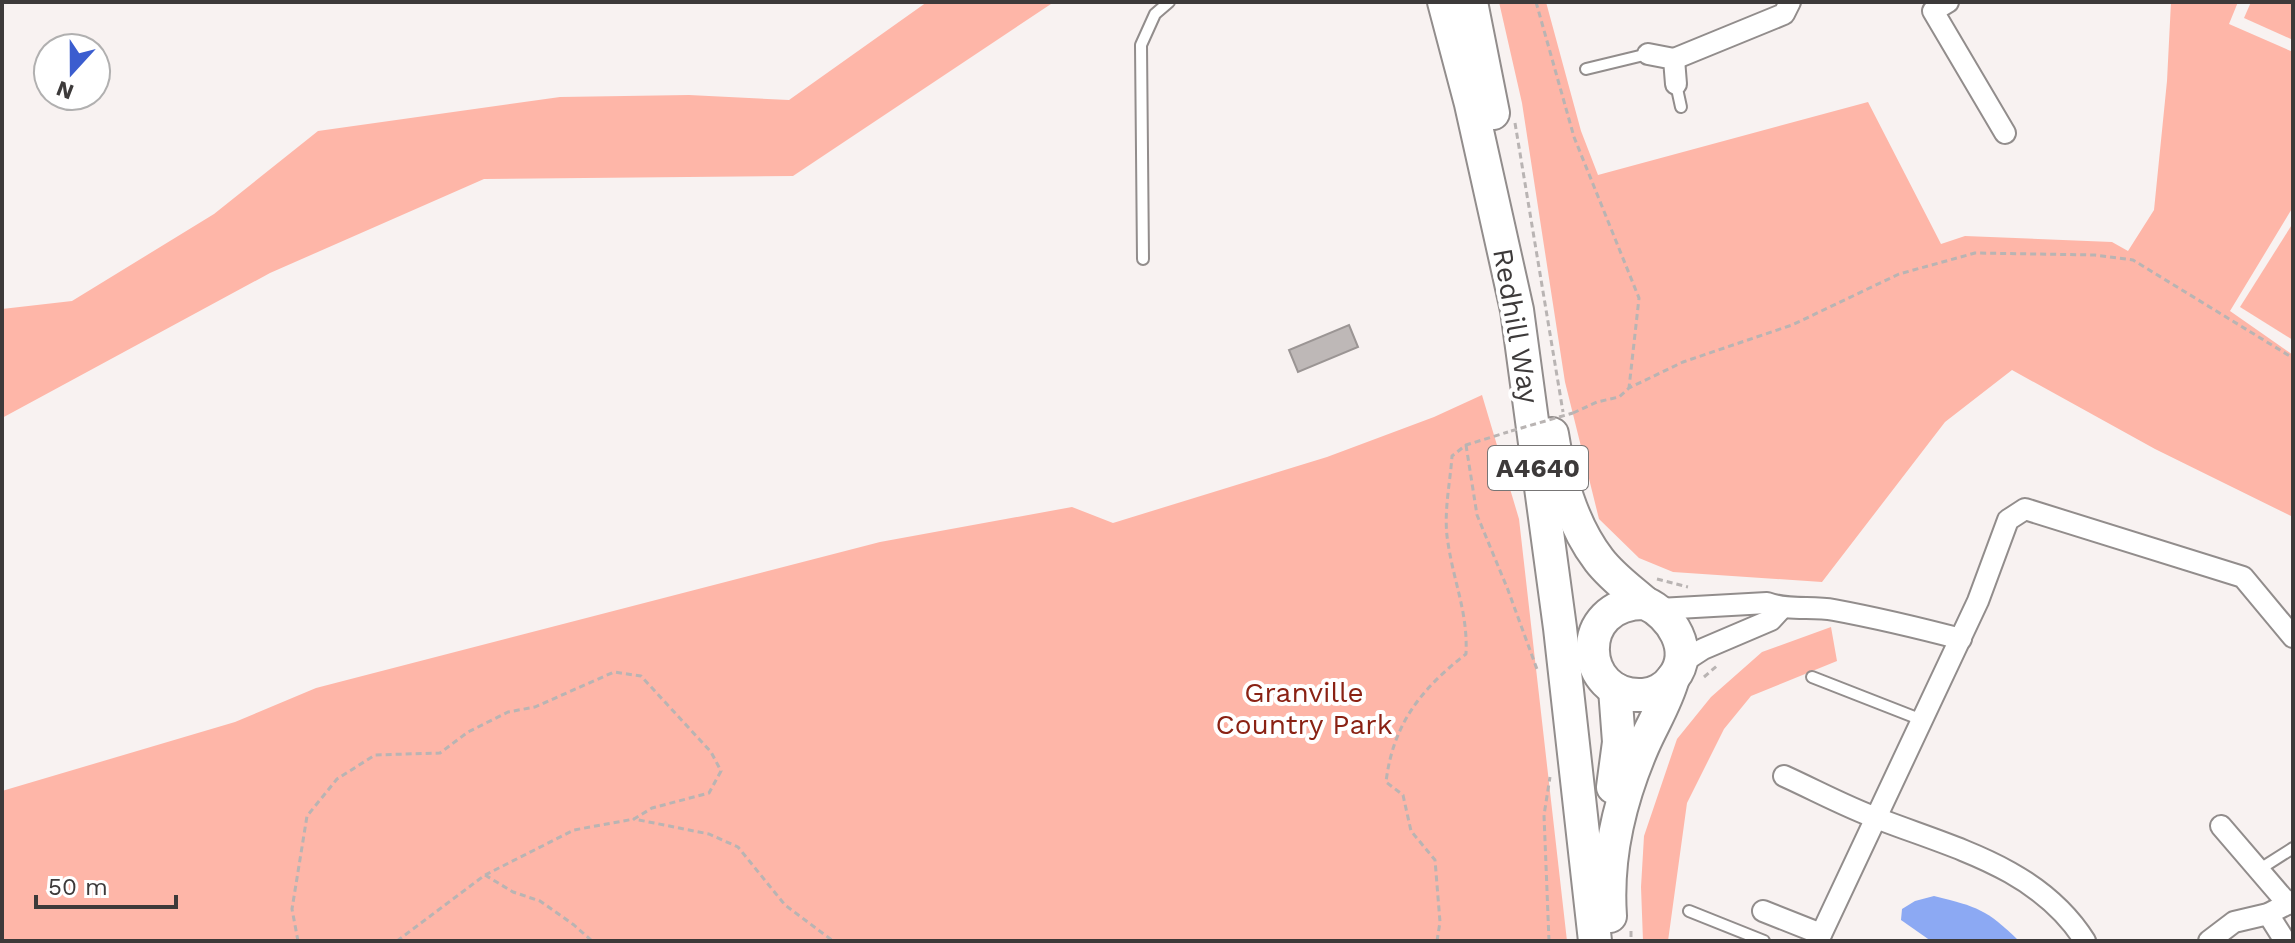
<svg xmlns="http://www.w3.org/2000/svg" width="2295" height="943" viewBox="0 0 2295 943" font-family="'Work Sans',sans-serif">
	<style>
		.green { fill: #feb6a8 }
		.water { fill: #8ca9f3 }
		.building { fill: #beb8b7; stroke: #9b9594; stroke-width: 2 }
		.lines { fill: none; stroke-linecap: round; stroke-linejoin: round }
		.lane-casing { stroke: #928d8c; stroke-width: 14 }
		.street-casing { stroke: #928d8c; stroke-width: 24 }
		.primary-casing { stroke: #928d8c; stroke-width: 36 }
		.path { stroke: #b9b4b3; stroke-width: 3; stroke-dasharray: 6 4; stroke-linecap: butt }
		.lane { stroke: #fff; stroke-width: 10 }
		.street { stroke: #fff; stroke-width: 20 }
		.primary { stroke: #fff; stroke-width: 32 }
		.path-bridge { stroke: #b9b4b3; stroke-width: 3; stroke-dasharray: 6 4; stroke-linecap: butt }
		.labels { text-anchor: middle; dominant-baseline: central; stroke-width: 8; stroke-linejoin: round; paint-order: stroke }
		.shield { fill: #fff; stroke: #777575; stroke-width: 2 }
		.shield-label { font-size: 26px; font-weight: bold; fill: #3d3a3a }
		.street-label { font-size: 28px; fill: #3d3a3a; stroke: #fff }
		.park-label { font-size: 28px; fill: #8a2214; stroke: #fff }
	</style>
	<rect width="100%" height="100%" fill="#f8f2f1"/>
	<!-- green -->
	<g class="green">
		<polygon points="927,2 1054,2 793,176 484,179 270,273 2,418 2,309 72,301 214,214 318,131 560,97 689,95 789,100"/>
		<polygon points="1499,2 1546,2 1581,131 1598,175 1868,102 1941,244 1965,236 2112,242 2128,251 2154,210 2167,81 2171,2 2238,2 2229,24 2293,52 2293,207 2230,311 2293,355 2293,517 2155,449 2012,370 1945,422 1822,582 1673,572 1639,558 1599,519 1565,382 1522,103"/>
		<polygon points="2251,2 2293,2 2293,40 2244,18"/>
		<polygon points="2293,223 2293,340 2240,307"/>
		<polygon points="1482,395 1519,519 1567,941 2,941 2,791 235,722 316,688 880,542 1072,507 1113,523 1327,457 1434,417"/>
		<polygon points="1831,627 1837,661 1751,696 1724,729 1687,803 1668,941 1643,941 1641,887 1644,836 1677,739 1711,697 1762,652"/>
	</g>
	<!-- water -->
	<path class="water" d="M1934,896C1978,907 1986,909 2019,941H1931L1901,920L1902,909L1915,901Z"/>
	<!-- building -->
	<polygon class="building" points="1349,325 1358,347 1298,372 1289,350"/>
	<g class="lines">
		<!-- lane casing -->
		<g class="lane-casing">
			<g id="lane">
				<polyline points="1586,69 1648,54"/>
				<polyline points="1676,84 1681,107"/>
				<polyline points="1143,259 1141,45 1155,14 1169,2"/>
				<polyline points="1812,677 1922,720"/>
				<polyline points="2260,869 2293,848"/>
				<polyline points="1689,911 1764,941"/>
			</g>
		</g>
		<!-- street casing -->
		<g class="street-casing">
			<g id="street">
				<polyline points="1948,2 1933,11 2005,133"/>
				<polyline points="1648,54 1674,59 1676,84"/>
				<polyline points="1674,59 1784,14 1790,2"/>
				<path d="M1659,609L1767,603C1789,611 1811,606 1834,610C1877,618 1919,628 1961,639"/>
				<polyline points="1680,664 1703,649 1771,620 1782,608"/>
				<path d="M1784,776C1815,790 1846,807 1879,819C1954,848 2039,868 2085,941"/>
				<polyline points="2221,826 2288,904"/>
				<polyline points="1763,911 1821,934"/>
				<polyline points="2268,914 2285,941"/>
				<polyline points="1818,941 1978,601 2008,520 2025,509 2243,577 2293,637"/>
				<polyline points="2209,941 2234,922 2268,914 2293,901"/>
			</g>
		</g>
		<!-- primary casing -->
		<g class="primary-casing">
			<g id="primary">
				<polyline points="1444,2 1471,104 1517,310 1560,628 1595,941"/>
				<polyline points="1471,2 1493,113"/>
				<path d="M1552,434C1559,478 1572,525 1599,560C1612,577 1629,589 1645,603"/>
				<path d="M1645,603C1671,614 1695,651 1673,678C1666,688 1654,695 1642,695C1579,698 1573,602 1645,603Z"/>
				<polyline points="1613,787 1619,742 1615,689"/>
				<path d="M1610,916C1606,858 1620,799 1643,746C1653,723 1666,703 1673,678"/>
			</g>
		</g>
		<!-- path -->
		<g class="path">
			<polyline points="1536,2 1574,137 1639,298 1629,388"/>
			<polyline points="1515,123 1563,412"/>
			<polyline points="1573,413 1597,402 1619,397 1629,388 1683,362 1792,325 1899,274 1975,253 2095,255 2133,260 2293,358"/>
			<polyline points="1466,445 1477,515 1508,590 1538,672"/>
			<polyline points="1657,579 1688,587"/>
			<polyline points="1704,677 1719,664"/>
			<polyline points="485,875 513,892 540,901 574,925 592,941"/>
			<polyline points="1631,931 1631,941"/>
			<polyline points="298,941 292,909 307,816 337,779 375,755 440,753 468,732 508,712 535,707 614,672 641,676 711,752 721,771 709,793 652,808 634,819 709,834 738,847 785,905 833,941"/>
			<polyline points="397,941 485,875 574,830 634,819"/>
			<path d="M1437,941L1440,922L1435,860L1411,831L1403,795L1386,782C1393,724 1421,689 1466,654C1468,613 1454,583 1448,543C1443,514 1450,485 1452,456L1466,445L1508,432"/>
			<polyline points="1549,941 1544,815 1550,777"/>
		</g>
		<!-- lane -->
		<use href="#lane" class="lane"/>
		<!-- street -->
		<use href="#street" class="street"/>
		<!-- primary -->
		<use href="#primary" class="primary"/>
		<!-- path-bridge -->
		<polyline class="path-bridge" points="1511,431 1573,413"/>
	</g>
	<g class="labels">
		<!-- shield labels -->
		<rect class="shield" x="1488" y="446" width="100" height="44" rx="6"/>
		<g class="shield-label">
			<text x="1538" y="468">A4640</text>
		</g>
		<!-- street labels -->
		<g class="street-label">
			<text transform="translate(1516 326) rotate(80)">Redhill Way</text>
		</g>
		<!-- park labels -->
		<g class="park-label">
			<text x="1304" y="692">Granville<tspan x="1304" dy="32">Country Park</tspan></text>
		</g>
	</g>
	<!-- border -->
	<rect width="2295" height="943" fill="none" stroke="#3d3a3a" stroke-width="8"/>
	<!-- north arrow -->
	<g transform="translate(72 72) rotate(201)"><circle r="38" fill="#ffffff" stroke="#b1b0b0" stroke-width="2"/>
	<path d="M0-6L14 30L0 20L-14 30Z" fill="#3b5dcf"/>
	<text y="-12" font-size="22" font-weight="bold" text-anchor="middle" fill="#3d3a3a">N</text>
	</g>
	<!-- scale -->
	<path d="M36 895v12h140v-12" fill="none" stroke="#3d3a3a" stroke-width="4"/>
	<text x="48" y="895" font-size="24" fill="#3d3a3a" stroke="#ffffff" stroke-width="6" paint-order="stroke">50 m</text>
</svg>
